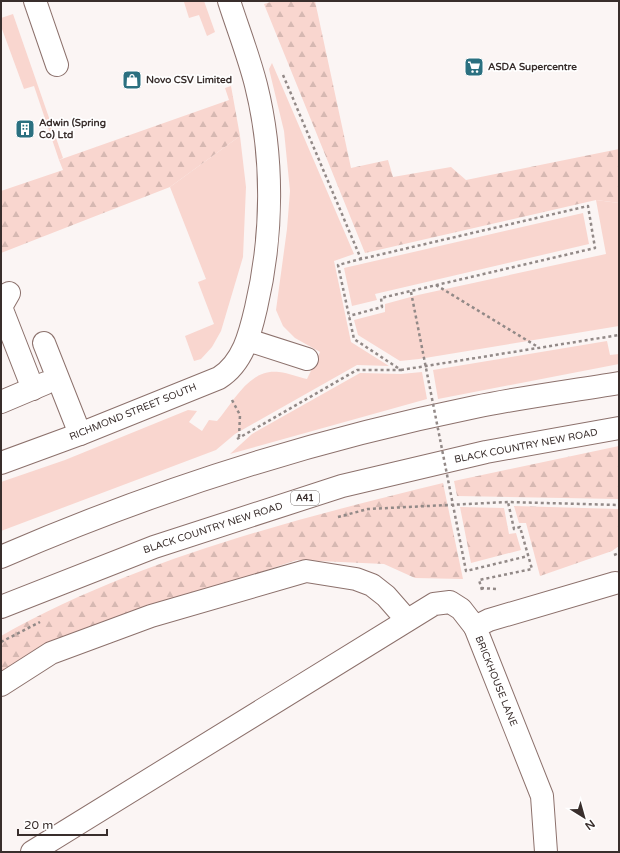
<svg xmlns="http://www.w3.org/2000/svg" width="620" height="853" viewBox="0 0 620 853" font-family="'Varela Round',sans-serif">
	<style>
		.grass { fill: #f9d6cf }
		.forest { fill: url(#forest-firs) }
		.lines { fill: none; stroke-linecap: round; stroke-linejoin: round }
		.minor-casing { stroke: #8c716c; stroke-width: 24 }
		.highway-casing { stroke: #8c716c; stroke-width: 24 }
		.path { stroke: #928987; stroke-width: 2.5; stroke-dasharray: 3 3; stroke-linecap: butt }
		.minor { stroke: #fff; stroke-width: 22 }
		.highway { stroke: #fff; stroke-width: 22 }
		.path-bridge { stroke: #928987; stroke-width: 2.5; stroke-dasharray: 3 3; stroke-linecap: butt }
		.labels { text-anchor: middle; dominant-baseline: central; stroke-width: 3.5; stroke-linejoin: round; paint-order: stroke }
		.shield { fill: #fff; stroke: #746d6b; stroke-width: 1 }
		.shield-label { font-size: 9px; font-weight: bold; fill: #392e2c }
		.poi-label { font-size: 10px; font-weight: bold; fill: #392e2c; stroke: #fff; text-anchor: start }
		.street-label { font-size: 10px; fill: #392e2c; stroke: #fff }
	</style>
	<defs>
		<pattern id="forest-firs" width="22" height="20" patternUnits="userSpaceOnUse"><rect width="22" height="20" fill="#f9d6cf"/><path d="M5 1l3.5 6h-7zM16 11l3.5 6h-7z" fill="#d6b8b2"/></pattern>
	</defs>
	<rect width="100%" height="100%" fill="#fbf5f4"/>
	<!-- grass -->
	<g class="grass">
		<polygon points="187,1 204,1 215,32 207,36 199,15 189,18 184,2"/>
		<polygon points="13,14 63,158 59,160 34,86 24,89 2,29 1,29 1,18"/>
		<path d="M272,63L354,254L334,261L351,342L389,366L357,365L235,434L216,450L1,531V482L65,460L188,410L197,411L189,422L202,431L209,420L217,421C234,402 249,368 279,372C289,373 298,377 307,379L320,352L295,338L283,326L276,310L287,229L290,191L284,131L269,69Z"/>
		<polygon points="240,136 246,187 243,257 221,331 212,347 201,359 194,361 185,336 214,324 198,282 206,279 170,187"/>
		<polygon points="596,200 619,203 619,326 419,359 400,361 358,335 354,320 385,312 385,304 418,295 606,254"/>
		<polygon points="583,213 589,244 375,294 377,300 352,306 344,268"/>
		<polygon points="607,341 610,355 619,354 619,364 438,399 433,370"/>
		<polygon points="422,372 427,399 230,454 252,434 360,373 401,374"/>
	</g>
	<!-- forest -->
	<g class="forest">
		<polygon points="274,1 315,1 351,168 388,160 393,177 451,167 466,180 619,149 619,203 596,200 365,253 264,4"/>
		<polygon points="231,86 240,136 170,187 1,253 1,191 63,170 59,160 229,100 225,88"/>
		<polygon points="619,446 619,499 457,496 454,481"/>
		<path d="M443,483L463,579L415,578L384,564L297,560L63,637L1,672V636C138,559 292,520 443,483Z"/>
		<polygon points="514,506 619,509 619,546 612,551 540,576 526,523 519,523"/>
		<polygon points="460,507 504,508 509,534 516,533 521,550 471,563"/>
	</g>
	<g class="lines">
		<!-- minor casing -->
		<g class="minor-casing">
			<g id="minor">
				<polyline points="35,1 57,65"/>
				<polyline points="9,293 1,307 33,389"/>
				<polyline points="248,340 307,359"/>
				<polyline points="44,343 80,434"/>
				<polyline points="1,402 46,383"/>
				<path d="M1,463L80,434L219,378C243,363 250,334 256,308C273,236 274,157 256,85C249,57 238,29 229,1"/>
				<polyline points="1,685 51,653 151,616 306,571 356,579 372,585 386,596 407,620"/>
				<polyline points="32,852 434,604 450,602 461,609 475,627"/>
				<polyline points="546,852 542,796 475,627 489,620 615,583"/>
			</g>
		</g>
		<!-- highway casing -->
		<g class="highway-casing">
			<g id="highway">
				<path d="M1,557C153,491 313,440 475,407C523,397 571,391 619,383"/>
				<polyline points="1,607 154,547 342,486 486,452 619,428"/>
			</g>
		</g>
		<!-- path -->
		<g class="path">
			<polyline points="283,75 361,259 588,206 595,248 381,298 382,307 349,316"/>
			<polyline points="436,285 538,347"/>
			<polyline points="401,370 619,335"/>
			<polyline points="232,400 240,415 239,437"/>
			<polyline points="237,439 357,370 401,370 354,339 338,265 361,259"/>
			<polyline points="338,517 368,509 508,502 619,505"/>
			<polyline points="614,555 619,553"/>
			<polyline points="481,588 496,589"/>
			<polyline points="482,590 479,580 532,569 520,527 514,529 508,502"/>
			<polyline points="1,642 40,622"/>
		</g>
		<!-- minor -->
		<use href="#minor" class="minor"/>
		<!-- highway -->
		<use href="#highway" class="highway"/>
		<!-- path-bridge -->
		<polyline class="path-bridge" points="411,292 466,571 528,556"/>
	</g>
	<!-- icons -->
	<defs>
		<g id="supermarket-square" transform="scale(1)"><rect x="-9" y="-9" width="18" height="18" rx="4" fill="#2b7080" stroke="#fff"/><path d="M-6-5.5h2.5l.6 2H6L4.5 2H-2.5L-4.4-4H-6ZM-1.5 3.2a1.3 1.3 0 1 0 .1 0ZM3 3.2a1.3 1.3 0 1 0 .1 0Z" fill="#fff"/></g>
		<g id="shop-square" transform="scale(1)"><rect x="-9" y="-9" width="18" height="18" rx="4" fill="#2b7080" stroke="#fff"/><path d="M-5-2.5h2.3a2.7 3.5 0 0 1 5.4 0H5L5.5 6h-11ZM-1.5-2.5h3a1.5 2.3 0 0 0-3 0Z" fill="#fff"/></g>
		<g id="building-square" transform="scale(1)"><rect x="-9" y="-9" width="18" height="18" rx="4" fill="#2b7080" stroke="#fff"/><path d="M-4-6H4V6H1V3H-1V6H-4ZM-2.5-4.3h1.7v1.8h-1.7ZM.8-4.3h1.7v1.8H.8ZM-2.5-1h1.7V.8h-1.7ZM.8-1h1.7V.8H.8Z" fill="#fff"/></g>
	</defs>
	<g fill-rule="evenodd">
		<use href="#supermarket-square" x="474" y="67"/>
		<use href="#shop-square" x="132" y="80"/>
		<use href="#building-square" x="25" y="129"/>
	</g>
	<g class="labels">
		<!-- shield labels -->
		<rect class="shield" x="291" y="491" width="28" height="14" rx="3"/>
		<g class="shield-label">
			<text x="305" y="498">A41</text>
		</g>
		<!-- poi labels -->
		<g class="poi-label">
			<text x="488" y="67">ASDA Supercentre</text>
			<text x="146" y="80">Novo CSV Limited</text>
			<text x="39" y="123">Adwin (Spring<tspan x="39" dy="12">Co) Ltd</tspan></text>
		</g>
		<!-- street labels -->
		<g class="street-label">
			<text transform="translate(133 412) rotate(-22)">RICHMOND STREET SOUTH</text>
			<text transform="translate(526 446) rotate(-11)">BLACK COUNTRY NEW ROAD</text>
			<text transform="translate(213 528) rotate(-18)">BLACK COUNTRY NEW ROAD</text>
			<text transform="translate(496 681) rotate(68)">BRICKHOUSE LANE</text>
		</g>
	</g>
	<!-- border -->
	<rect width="620" height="853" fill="none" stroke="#392e2c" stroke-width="4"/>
	<!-- north arrow -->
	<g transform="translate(584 817) rotate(143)" stroke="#ffffff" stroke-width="3" paint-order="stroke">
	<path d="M0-3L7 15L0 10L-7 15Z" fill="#392e2c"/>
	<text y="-6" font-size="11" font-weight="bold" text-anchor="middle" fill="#392e2c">N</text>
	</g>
	<!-- scale -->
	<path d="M18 829v6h89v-6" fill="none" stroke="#392e2c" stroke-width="2"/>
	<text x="24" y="829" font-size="12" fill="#392e2c" stroke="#ffffff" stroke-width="3" paint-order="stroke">20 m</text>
</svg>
